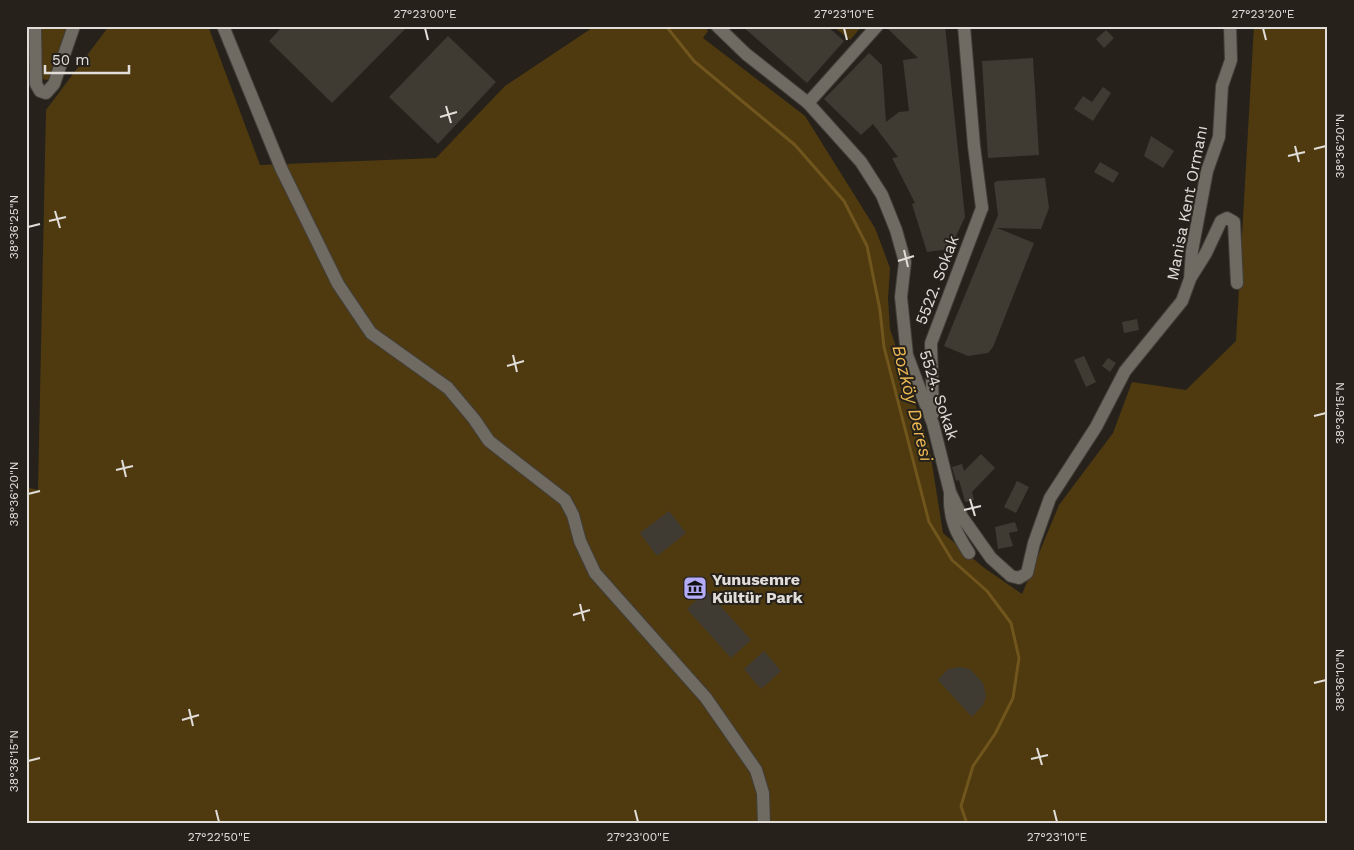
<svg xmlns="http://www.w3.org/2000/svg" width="1354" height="850" viewBox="0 0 1354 850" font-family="'Work Sans',sans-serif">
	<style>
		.green { fill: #4f3a10 }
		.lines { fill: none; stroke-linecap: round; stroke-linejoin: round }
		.stream { stroke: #70551c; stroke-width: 3 }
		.building { fill: #3f3b33 }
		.minor-casing { stroke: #413e39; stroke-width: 14 }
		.tertiary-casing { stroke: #413e39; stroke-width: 14 }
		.minor { stroke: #6f6b62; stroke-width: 12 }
		.tertiary { stroke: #6f6b62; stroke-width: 12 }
		.ticks { fill: none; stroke: #e1ded9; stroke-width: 2 }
		.labels { text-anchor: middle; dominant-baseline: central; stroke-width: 4; stroke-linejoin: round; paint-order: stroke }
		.street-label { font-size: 16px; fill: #e1ded9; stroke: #26221b }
		.poi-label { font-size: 16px; font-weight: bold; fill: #e1ded9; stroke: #26221b; text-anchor: start }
		.water-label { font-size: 18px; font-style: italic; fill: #eab752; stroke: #26221b }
		.neatline { fill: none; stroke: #e1ded9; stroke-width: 2 }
		.ticks-label { font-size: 12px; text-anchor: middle; fill: #e1ded9 }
	</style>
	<rect width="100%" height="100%" fill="#26221b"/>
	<!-- green -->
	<g class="green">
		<polygon points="42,26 68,26 48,80 42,79"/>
		<polygon points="109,26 208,26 260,165 436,158 505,86 595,26 704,26 708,31 703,38 805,116 875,228 890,268 888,299 890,329 929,445 943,533 983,567 1022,594 1059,505 1113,433 1132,382 1186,390 1236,341 1254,26 1328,26 1328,824 26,824 26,487 38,490 46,110"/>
		<polygon points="833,26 862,26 850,40"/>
	</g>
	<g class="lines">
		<!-- stream -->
		<polyline class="stream" points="666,26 694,61 795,145 844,201 867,246 880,310 884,347 929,522 952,560 987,591 1011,623 1019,658 1013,698 995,734 973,766 961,806 967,824"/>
	</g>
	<!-- building -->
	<g class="building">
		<polygon points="283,26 408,26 332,103 269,41"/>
		<polygon points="742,26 827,26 844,41 807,83"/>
		<polygon points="885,26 945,26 965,217 950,249 927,252 912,204 915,203 892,158 898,157 873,124 861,135 824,99 869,53 882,65 886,122 899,112 909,111 903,60 918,58"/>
		<polygon points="1106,30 1114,38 1104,48 1096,39"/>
		<polygon points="448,36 496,82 438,144 389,97"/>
		<polygon points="1033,58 1039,155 988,158 982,61"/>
		<polygon points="1103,87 1111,93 1093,121 1074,109 1083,96 1092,102"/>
		<polygon points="1151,136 1174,151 1163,168 1144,156"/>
		<polygon points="1100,162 1119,173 1113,183 1094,172"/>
		<polygon points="1045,178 1049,208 1041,229 997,228 1034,243 993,347 988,353 968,356 944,346 998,215 994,183 997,181"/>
		<polygon points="1137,319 1139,330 1124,333 1122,322"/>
		<polygon points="1084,356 1096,382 1086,387 1074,360"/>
		<polygon points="1108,358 1116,363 1110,372 1102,366"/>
		<polygon points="981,454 995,468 972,492 974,500 965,502 959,480 956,481 952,467 962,464 964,471"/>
		<polygon points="1017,481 1029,487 1016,513 1004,507"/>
		<polygon points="669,511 686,533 657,556 640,533"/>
		<polygon points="1015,522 1018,531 1009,533 1013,546 998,549 995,527"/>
		<polygon points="707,591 751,640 731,658 687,609"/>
		<polygon points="764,651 781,671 761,689 744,669"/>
		<polygon points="960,667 970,669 983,683 986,696 983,705 972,717 938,680 948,669"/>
	</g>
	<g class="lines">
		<!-- minor casing -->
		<g class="minor-casing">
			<g id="minor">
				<polyline points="35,26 36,84 40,91 46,93 54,84 74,26"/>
				<polyline points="223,26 281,168 338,284 371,333 448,388 474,419 489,441 565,500 573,515 580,541 595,573 706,698 756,770 763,793 764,824"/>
				<polyline points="717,26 746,54 808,103 861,162 882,195 896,230 905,262 901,297 907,355 933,424 950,492 962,517 991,558 1011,576 1019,578 1027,573 1034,543 1050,498 1096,427 1125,371 1182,301 1190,279 1192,251 1207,171 1219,137 1222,86 1231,60 1230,26"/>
				<polyline points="808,103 877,26"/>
				<polyline points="1191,277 1206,253 1221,221 1227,218 1234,222 1237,283"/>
				<polyline points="933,414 931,343 982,208"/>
				<path d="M950,495C949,519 956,533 969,553"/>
			</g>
		</g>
		<!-- tertiary casing -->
		<g class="tertiary-casing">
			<polyline id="tertiary" points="964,26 974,146 982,208"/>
		</g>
		<!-- minor -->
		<use href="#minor" class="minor"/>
		<!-- tertiary -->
		<use href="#tertiary" class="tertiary"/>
	</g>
	<!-- ticks -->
	<path class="ticks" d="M425,28L428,40M844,28L847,40M1263,28L1266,40M446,106L451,123M440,117L457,112M1295,146L1299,162M1314,149L1326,146M1288,156L1305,152M55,211L60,228M49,221L66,217M28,227L40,224M904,250L908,267M898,261L914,256M513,355L517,372M507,366L524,361M1314,416L1326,413M122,460L126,477M116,470L133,466M28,494L40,491M970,499L975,516M964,510L981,506M580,604L584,621M573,615L590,610M1314,683L1326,680M189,709L193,726M182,720L199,715M1037,748L1042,765M1031,759L1048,755M28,761L40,758M216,810L219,822M635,810L638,822M1054,810L1057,822"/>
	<!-- icons -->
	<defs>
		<g id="museum-square" transform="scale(1.25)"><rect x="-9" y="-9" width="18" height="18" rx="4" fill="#b4acf9" stroke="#26221b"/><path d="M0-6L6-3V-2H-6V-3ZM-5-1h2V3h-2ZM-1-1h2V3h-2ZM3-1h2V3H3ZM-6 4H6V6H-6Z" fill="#111"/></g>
	</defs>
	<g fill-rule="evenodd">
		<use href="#museum-square" x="695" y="588"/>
	</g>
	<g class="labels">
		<!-- street labels -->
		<g class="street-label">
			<text transform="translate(1187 203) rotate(-79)">Manisa Kent Ormanı</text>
			<text transform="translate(937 280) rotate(-69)">5522. Sokak</text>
			<text transform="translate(939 395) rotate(72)">5524. Sokak</text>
		</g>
		<!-- poi labels -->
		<g class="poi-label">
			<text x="712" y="579">Yunusemre<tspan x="712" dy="18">Kültür Park</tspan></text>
		</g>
		<!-- water labels -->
		<g class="water-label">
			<text transform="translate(913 403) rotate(76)">Bozköy Deresi</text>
		</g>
	</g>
	<!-- border -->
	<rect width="1354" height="850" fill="none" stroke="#26221b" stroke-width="55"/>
	<!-- scale -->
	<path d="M45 65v8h84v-8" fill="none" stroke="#e1ded9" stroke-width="2.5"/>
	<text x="52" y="65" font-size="15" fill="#e1ded9" stroke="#26221b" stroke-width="4" paint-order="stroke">50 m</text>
	<rect x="28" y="28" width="1298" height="794" class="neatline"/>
	<g class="ticks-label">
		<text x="425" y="18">27°23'00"E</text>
		<text x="844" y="18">27°23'10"E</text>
		<text x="1263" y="18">27°23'20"E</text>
		<text transform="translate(1340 146) rotate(-90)" y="4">38°36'20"N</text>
		<text transform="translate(14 227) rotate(-90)" y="4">38°36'25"N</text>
		<text transform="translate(1340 413) rotate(-90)" y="4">38°36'15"N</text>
		<text transform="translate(14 494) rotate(-90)" y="4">38°36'20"N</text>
		<text transform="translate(1340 680) rotate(-90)" y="4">38°36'10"N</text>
		<text transform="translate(14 761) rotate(-90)" y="4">38°36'15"N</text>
		<text x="219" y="841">27°22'50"E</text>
		<text x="638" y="841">27°23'00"E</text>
		<text x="1057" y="841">27°23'10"E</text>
	</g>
</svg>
